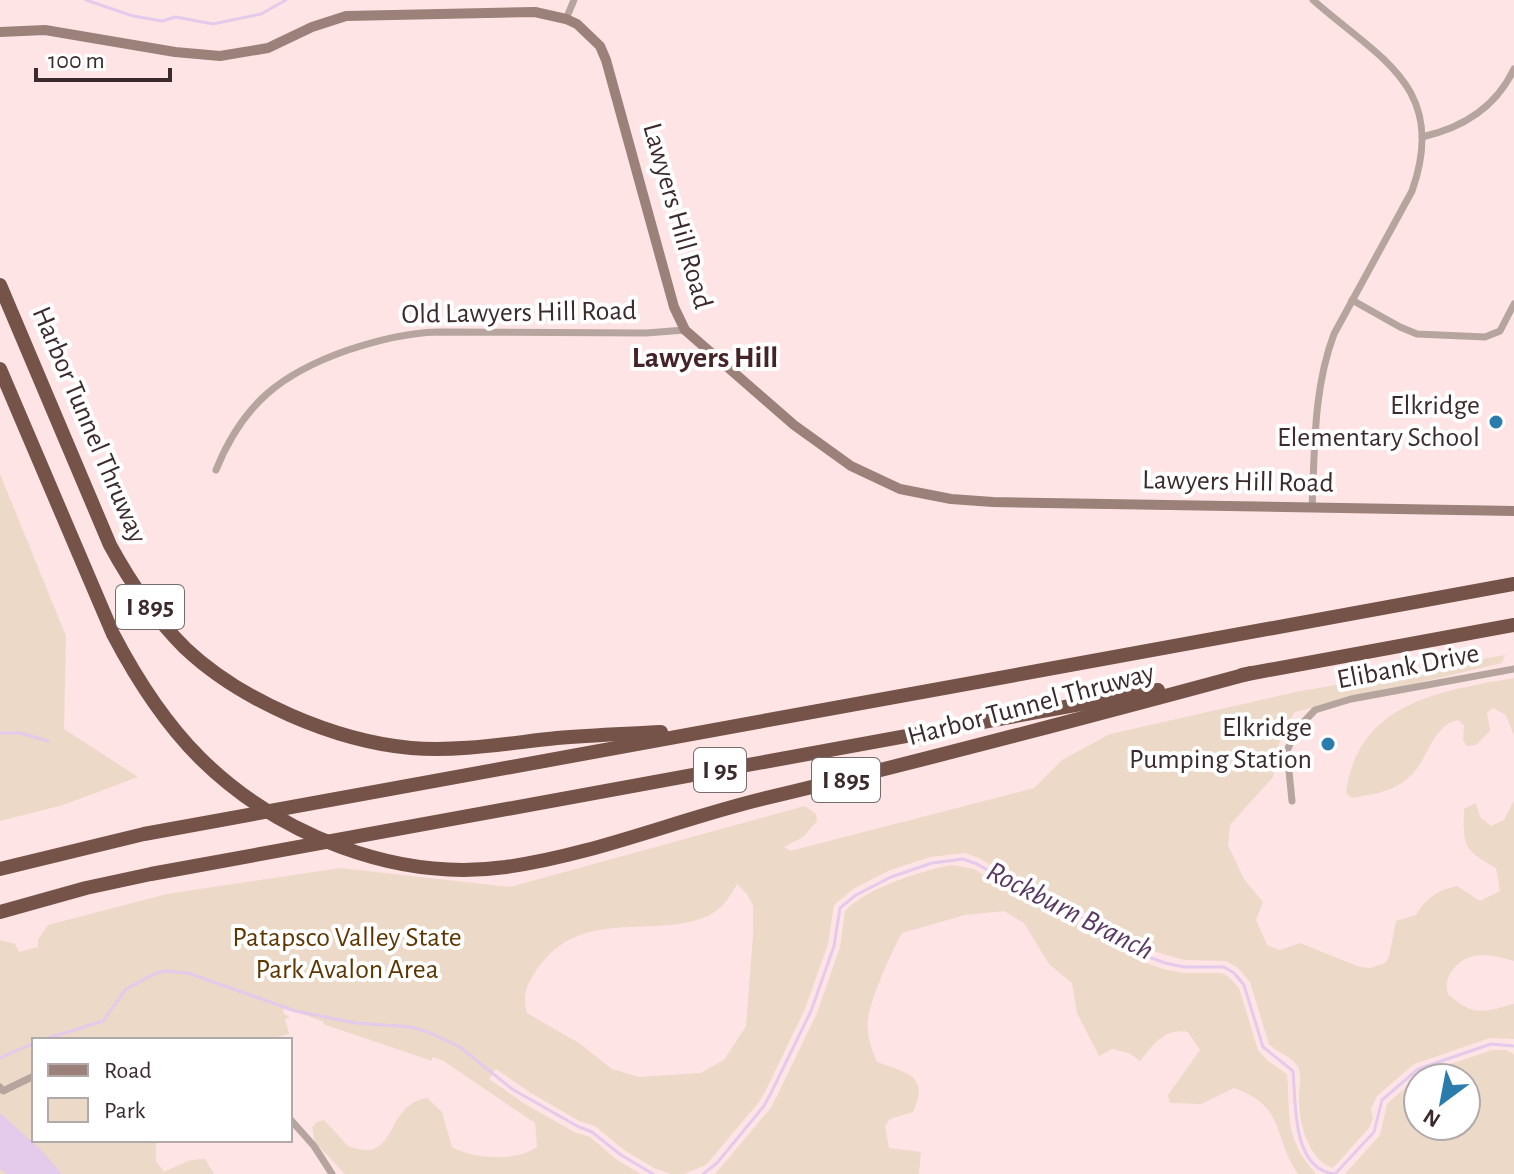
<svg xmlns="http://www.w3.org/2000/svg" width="1514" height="1174" viewBox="0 0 1514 1174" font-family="'Alegreya Sans',sans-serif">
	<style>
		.green { fill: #ecd9c7; fill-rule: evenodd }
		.water { fill: #e4caeb }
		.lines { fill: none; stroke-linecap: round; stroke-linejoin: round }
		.stream { stroke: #e4caeb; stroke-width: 3 }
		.street { stroke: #b6a49e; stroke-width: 7 }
		.secondary { stroke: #9b8179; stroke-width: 10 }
		.highway { stroke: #755348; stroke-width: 14 }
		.poi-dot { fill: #297cac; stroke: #fff; stroke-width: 3 }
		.labels { text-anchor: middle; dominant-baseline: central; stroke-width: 8; stroke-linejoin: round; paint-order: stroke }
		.shield { fill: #fff; stroke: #766b6c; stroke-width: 2 }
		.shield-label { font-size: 26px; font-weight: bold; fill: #3c2b2d }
		.street-label { font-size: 28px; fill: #3c2b2d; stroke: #fff }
		.poi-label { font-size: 28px; fill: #3c2b2d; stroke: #fff; text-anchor: end }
		.park-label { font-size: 28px; fill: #5e3602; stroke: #fff }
		.neighbourhood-label { font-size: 30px; font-weight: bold; fill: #442428; stroke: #fff }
		.water-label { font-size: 30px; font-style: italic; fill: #5a3864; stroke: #fff }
	</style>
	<rect width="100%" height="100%" fill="#ffe4e6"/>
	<!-- green -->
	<g class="green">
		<polygon points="0,474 66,636 64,729 138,777 63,805 0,821"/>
		<path d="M1505,655L1502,663L1295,712L1281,734L1273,777L1230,825L1228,845L1244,879L1263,902L1256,920L1267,945L1280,950L1300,943L1360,967L1370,968L1385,963L1389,957L1396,921L1416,915C1426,898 1438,890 1457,886L1480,901L1500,891L1496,868C1463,849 1463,846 1464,809L1476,803L1480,817L1491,826L1504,820L1514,800V961C1501,958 1488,953 1474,956C1458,959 1442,977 1448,994C1473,1017 1483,1012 1514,1004V1039L1490,1038L1414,1064L1377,1096L1371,1109L1373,1119L1369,1128L1333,1168C1308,1160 1299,1122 1299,1099C1299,1089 1302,1076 1298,1067C1292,1056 1277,1053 1269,1044L1250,982L1238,968L1226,961L1184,960L1146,949L1072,905L1035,891L979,858L964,853L930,857L888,871L853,889L834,905L828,944L805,1009L766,1090L759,1102L706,1165L684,1174H671L654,1168L624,1150L595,1126L579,1121L531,1093L496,1069L489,1079L525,1104L574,1132L590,1137L617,1160L641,1174H345L315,1142L312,1127L317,1122L324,1120L349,1147C355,1148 364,1151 370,1150C396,1145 391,1103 427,1098L442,1112L452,1147C472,1159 517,1162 537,1147L535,1123L442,1060L432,1057V1061L323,1024L324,1022L283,1007L284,1014L290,1017L285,1019L289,1034L267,1040H34V1140H156V1161L164,1172L190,1160L205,1159L214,1174H0V940L15,944L19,952L38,947V940L48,925L167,894L340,868L510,887L805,806L816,814L817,821L803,837L784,847L790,851L1034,788L1062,760L1110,734L1296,692ZM737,884L747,894L753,906V935L746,1026L724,1060L700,1073L639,1077L612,1069L579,1043L527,1013C522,993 527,984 538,968C581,908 646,938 703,918C720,912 729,899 737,884Z"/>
		<path d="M1514,678V736L1506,715L1493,708L1487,713L1490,731L1476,745L1467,746L1463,740L1464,725L1458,720C1431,725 1427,765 1406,780C1391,792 1370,795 1352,798L1346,793C1358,702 1440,691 1514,678Z"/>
		<path d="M951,865L974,869L1030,902L1067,916L1141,961L1163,969L1183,973H1222L1230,978L1239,988L1258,1050L1268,1061L1287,1074C1291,1118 1283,1136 1316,1174H1298C1272,1136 1287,1107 1234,1088L1201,1104L1170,1103L1168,1095L1200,1050L1188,1032C1165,1027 1153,1045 1140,1061L1129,1053L1112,1049L1099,1056L1077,1013L1072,983L1049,964L1024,923L1004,911L965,915L902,933C891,952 872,996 868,1018C866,1032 871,1049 877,1062C907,1073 930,1075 913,1112L890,1119L885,1126L889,1148L921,1152L919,1174H715L770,1109L777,1096L817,1013L840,947L845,911C866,888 921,871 951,865Z"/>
		<path d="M1492,1050H1506L1514,1054V1174H1345L1380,1135L1387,1104L1421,1074ZM1418,1078H1466V1126H1418Z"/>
	</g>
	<!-- water -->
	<polygon class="water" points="0,1113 41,1150 62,1174 7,1174 0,1169"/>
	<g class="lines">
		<!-- stream -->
		<g class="stream">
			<polyline points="86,0 133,16 162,21 176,17 213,24 261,14 286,0"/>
			<polyline points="0,733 20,733 48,741"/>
			<polyline points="42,1040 103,1021 126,989 154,974 164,971 188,973 295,1011 356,1023 411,1027 428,1032 460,1047 512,1089 577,1126 592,1132 621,1155 653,1174"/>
			<polyline points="0,1058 34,1043"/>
			<path d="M703,1174L717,1163L764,1106L771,1093L811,1011L834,946L840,908L856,895L891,877L932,863L963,859L977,864L1033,896L1070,911L1144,955L1165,963L1184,967H1224L1234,973L1244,985L1263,1047L1293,1071C1296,1102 1291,1169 1335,1174L1374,1132L1382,1100L1418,1069L1491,1044L1514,1046"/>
		</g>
		<!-- street -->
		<g class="street">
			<polyline points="566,19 574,0"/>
			<path d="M1422,137C1462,128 1496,107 1514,69"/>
			<polyline points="1352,300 1400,327 1417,334 1485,337 1500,331 1514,304"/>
			<path d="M216,470C243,403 282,373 348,350C379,340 406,333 438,332L646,333L685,330"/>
			<path d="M1312,507C1315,448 1313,390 1334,334L1412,191C1449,86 1378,58 1313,0"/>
			<polyline points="1292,801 1287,751 1296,730 1315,710 1351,699 1514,669"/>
			<polyline points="0,1087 3,1091 34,1076"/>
			<polyline points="290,1119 314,1146 332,1174"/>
		</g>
		<!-- secondary -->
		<polyline class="secondary" points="0,32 45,30 175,52 220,56 268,48 312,27 346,16 535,12 566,19 577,24 600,46 606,60 674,307 685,330 794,425 851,466 900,489 951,499 993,502 1514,511"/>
		<!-- highway -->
		<g class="highway">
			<path d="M0,285L110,545C130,582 155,618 185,648C241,701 335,741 411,748C460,752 509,743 557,738C592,735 626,734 661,732"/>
			<path d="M0,369L113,634C136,678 165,723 200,758C278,835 396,882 506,867C593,855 676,820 762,799C926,760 1088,717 1251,673"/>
			<polyline points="1242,675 1514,625"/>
			<polyline points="0,869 144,834 1514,584"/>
			<polyline points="0,912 86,888 151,874 1158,690"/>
		</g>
	</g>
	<!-- markers -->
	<g class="poi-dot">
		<circle cx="1496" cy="422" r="8"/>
		<circle cx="1328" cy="744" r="8"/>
	</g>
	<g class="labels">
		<!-- shield labels -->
		<g class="shield">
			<rect x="116" y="585" width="68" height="44" rx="6"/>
			<rect x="694" y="748" width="52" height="44" rx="6"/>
			<rect x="812" y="758" width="68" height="44" rx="6"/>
		</g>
		<g class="shield-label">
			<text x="150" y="607">I 895</text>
			<text x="720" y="770">I 95</text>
			<text x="846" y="780">I 895</text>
		</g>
		<!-- street labels -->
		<g class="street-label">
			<text transform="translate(677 216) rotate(74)">Lawyers Hill Road</text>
			<text transform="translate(519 313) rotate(-1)">Old Lawyers Hill Road</text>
			<text transform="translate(89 425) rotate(67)">Harbor Tunnel Thruway</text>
			<text transform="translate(1238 482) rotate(1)">Lawyers Hill Road</text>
			<text transform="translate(1408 667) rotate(-11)">Elibank Drive</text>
			<text transform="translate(1031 705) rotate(-15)">Harbor Tunnel Thruway</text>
		</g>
		<!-- poi labels -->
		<g class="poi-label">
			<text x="1480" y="406">Elkridge<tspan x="1480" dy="32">Elementary School</tspan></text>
			<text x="1312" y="728">Elkridge<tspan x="1312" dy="32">Pumping Station</tspan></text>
		</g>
		<!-- park labels -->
		<g class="park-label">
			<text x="347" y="938">Patapsco Valley State<tspan x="347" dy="32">Park Avalon Area</tspan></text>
		</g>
		<!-- neighbourhood labels -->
		<g class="neighbourhood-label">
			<text x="705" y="358">Lawyers Hill</text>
		</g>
		<!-- water labels -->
		<g class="water-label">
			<text transform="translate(1070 911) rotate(27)">Rockburn Branch</text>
		</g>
	</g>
	<!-- legend -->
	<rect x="32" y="1038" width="260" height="104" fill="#ffffff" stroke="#b1aaab" stroke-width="2"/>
	<rect x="48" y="1064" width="40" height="12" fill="#9b8179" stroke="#b1aaab" stroke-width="2"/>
	<text x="104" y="1078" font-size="24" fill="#3c2b2d">Road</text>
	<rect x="48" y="1098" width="40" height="24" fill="#ecd9c7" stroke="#b1aaab" stroke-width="2"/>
	<text x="104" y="1118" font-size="24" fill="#3c2b2d">Park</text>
	<!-- north arrow -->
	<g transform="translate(1442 1102) rotate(212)"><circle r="38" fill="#ffffff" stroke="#b1aaab" stroke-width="2"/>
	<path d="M0-6L14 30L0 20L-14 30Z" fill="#297cac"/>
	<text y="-12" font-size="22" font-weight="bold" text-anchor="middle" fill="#3c2b2d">N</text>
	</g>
	<!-- scale -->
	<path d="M36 68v12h134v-12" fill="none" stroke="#3c2b2d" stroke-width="4"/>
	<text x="48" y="68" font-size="24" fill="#3c2b2d" stroke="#ffffff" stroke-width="6" paint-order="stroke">100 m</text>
</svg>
